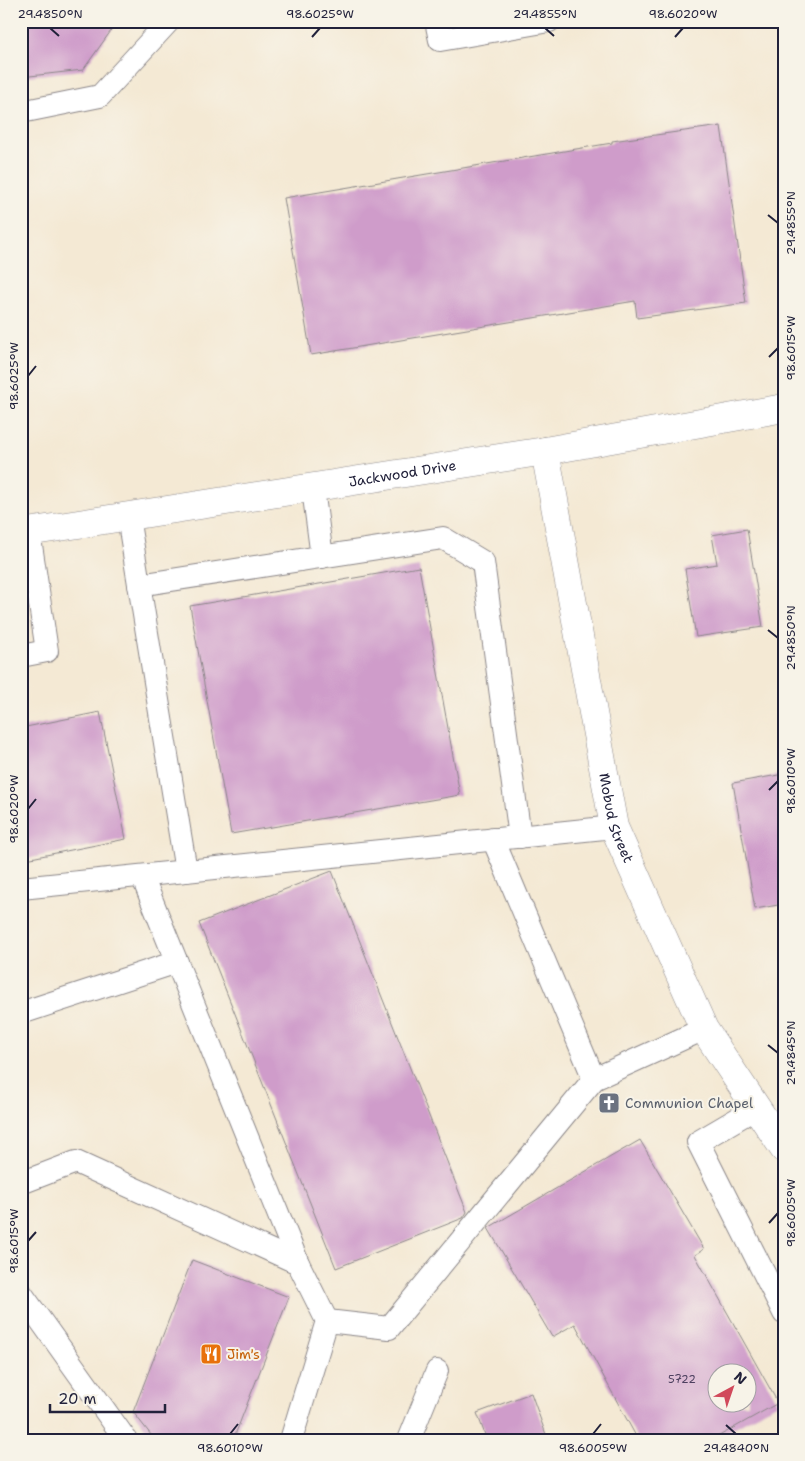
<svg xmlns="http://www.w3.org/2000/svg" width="805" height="1461" viewBox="0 0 805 1461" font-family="'Shantell Sans',sans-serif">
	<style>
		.building { fill: #cf9cca; fill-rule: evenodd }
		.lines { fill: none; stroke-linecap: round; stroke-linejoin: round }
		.service-casing { stroke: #8b8688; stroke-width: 24 }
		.minor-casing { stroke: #8b8688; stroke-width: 29 }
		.service { stroke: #fff; stroke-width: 22 }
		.minor { stroke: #fff; stroke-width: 28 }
		.ticks { fill: none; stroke: #22223b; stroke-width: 2 }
		.labels { text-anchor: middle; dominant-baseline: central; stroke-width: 4; stroke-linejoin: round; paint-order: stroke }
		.number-label { font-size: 11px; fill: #4d405f }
		.street-label { font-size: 14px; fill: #22223b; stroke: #f7f3e8 }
		.worship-label { font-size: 14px; fill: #5b616d; stroke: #f7f3e8; text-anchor: start }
		.food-label { font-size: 14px; fill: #c56008; stroke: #f7f3e8; text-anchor: start }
		.neatline { fill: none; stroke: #22223b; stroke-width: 2 }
		.ticks-label { font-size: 12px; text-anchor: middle; fill: #22223b }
	</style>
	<rect width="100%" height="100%" fill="#f7f3e8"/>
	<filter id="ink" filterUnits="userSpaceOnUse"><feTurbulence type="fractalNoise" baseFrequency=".02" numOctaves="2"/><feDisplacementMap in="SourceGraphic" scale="10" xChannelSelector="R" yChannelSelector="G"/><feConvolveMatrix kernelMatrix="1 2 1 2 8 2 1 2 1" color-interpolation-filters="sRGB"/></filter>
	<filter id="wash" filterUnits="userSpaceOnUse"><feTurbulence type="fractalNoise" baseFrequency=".0096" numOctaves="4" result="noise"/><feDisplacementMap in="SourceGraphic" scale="20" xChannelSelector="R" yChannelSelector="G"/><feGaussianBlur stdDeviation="1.12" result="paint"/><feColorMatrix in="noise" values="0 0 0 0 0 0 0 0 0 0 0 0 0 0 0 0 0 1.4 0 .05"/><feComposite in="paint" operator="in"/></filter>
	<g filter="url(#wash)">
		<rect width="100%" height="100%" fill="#f4e9d4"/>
		<g id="blocks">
			<!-- building -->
			<g class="building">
				<polygon points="21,21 118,21 83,70 21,77"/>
				<polygon points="721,126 746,303 637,318 635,301 311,355 284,198 612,143 612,141"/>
				<polygon points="747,529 763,627 696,637 685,569 717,564 712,535"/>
				<polygon points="419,567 460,795 231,834 190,606"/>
				<polygon points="100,712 126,839 21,860 21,728"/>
				<polygon points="784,774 784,904 755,909 733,783"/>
				<polygon points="332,871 467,1212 463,1218 336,1268 199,923"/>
				<path d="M640,1140L704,1249L695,1255L778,1403L712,1440H638L575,1324L552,1337L488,1228ZM718,1374H748V1404H718Z"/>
				<polygon points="192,1260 289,1297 233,1440 155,1440 133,1412"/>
				<polygon points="531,1393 548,1440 487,1440 477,1413"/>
			</g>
		</g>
	</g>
	<g filter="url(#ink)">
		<use href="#blocks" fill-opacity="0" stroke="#8b8688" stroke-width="1"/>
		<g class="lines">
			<!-- service casing -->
			<g class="service-casing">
				<g id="service">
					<polyline points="436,21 440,40 549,21"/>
					<polyline points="21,112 100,96 169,21"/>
					<polyline points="313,489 322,557"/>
					<polyline points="128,517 186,871"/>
					<polyline points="139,585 443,538 483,562 520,837"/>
					<polyline points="21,656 47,651 29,532"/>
					<polyline points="142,876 298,1263"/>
					<polyline points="21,888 614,827"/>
					<polyline points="21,1013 177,962"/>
					<polyline points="594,1079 704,1029"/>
					<polyline points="756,1108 698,1142 784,1313"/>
					<polyline points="21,1183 76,1162 298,1263 327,1321 291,1440"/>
					<polyline points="21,1293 126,1440"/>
					<polyline points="327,1321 389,1328 594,1079 493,839"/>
					<polyline points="409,1440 437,1371"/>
				</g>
			</g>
			<!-- minor casing -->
			<g class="minor-casing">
				<g id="minor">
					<path id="s1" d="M545,451L614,827L704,1029L784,1149"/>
					<path id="s2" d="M21,533L545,451L784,408"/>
				</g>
			</g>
			<!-- service -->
			<use href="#service" class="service"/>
			<!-- minor -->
			<use href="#minor" class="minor"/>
		</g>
	</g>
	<!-- ticks -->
	<path class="ticks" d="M50,28L59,36M545,28L554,36M312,37L320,28M675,37L683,28M768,215L778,223M769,357L778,348M28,376L36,366M768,630L778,638M769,790L778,781M28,809L36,799M768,1045L778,1053M769,1223L778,1213M28,1241L36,1232M726,1425L736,1434M230,1434L238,1424M593,1434L601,1424"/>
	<!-- icons -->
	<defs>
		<g id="church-square" transform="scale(1.125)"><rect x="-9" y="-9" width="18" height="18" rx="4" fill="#6b7280" stroke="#f7f3e8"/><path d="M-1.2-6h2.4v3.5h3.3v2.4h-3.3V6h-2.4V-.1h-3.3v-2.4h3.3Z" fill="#fff"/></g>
		<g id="restaurant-square" transform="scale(1.125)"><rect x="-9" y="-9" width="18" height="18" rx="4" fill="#e8710a" stroke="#f7f3e8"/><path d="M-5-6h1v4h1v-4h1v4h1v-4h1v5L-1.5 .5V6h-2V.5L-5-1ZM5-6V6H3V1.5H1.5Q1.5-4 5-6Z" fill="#fff"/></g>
	</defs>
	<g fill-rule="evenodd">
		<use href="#church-square" x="609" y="1103"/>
		<use href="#restaurant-square" x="211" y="1354"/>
	</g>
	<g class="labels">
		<!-- number labels -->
		<g class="number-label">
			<text x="682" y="1379">5722</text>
		</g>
		<!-- street labels -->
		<g class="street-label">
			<text stroke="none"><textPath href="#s2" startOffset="386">Jackwood Drive</textPath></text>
			<text stroke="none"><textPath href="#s1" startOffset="374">Mobud Street</textPath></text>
		</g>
		<!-- worship labels -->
		<g class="worship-label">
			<text x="625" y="1103">Communion Chapel</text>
		</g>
		<!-- food labels -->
		<g class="food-label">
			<text x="227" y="1354">Jim's</text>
		</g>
	</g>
	<!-- margin -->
	<rect width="805" height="1461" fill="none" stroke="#f7f3e8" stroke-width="55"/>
	<!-- north arrow -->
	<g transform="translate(732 1388) rotate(40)"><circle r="24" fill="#f7f3e8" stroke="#a29fa3"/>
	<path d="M0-4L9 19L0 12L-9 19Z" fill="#d1495b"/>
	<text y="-8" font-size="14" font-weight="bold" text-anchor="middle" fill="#22223b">N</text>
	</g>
	<!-- scale -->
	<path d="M50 1404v8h115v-8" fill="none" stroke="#22223b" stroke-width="2.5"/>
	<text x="58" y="1404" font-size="15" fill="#22223b" stroke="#f7f3e8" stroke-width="4" paint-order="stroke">20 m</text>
	<rect x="28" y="28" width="750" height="1406" class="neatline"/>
	<g class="ticks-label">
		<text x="50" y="18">29.4850°N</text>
		<text x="320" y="18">98.6025°W</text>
		<text x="545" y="18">29.4855°N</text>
		<text x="683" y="18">98.6020°W</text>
		<text transform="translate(791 223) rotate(-90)" y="4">29.4855°N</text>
		<text transform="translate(791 348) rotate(-90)" y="4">98.6015°W</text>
		<text transform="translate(14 376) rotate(-90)" y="4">98.6025°W</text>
		<text transform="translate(791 638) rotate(-90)" y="4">29.4850°N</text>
		<text transform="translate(791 781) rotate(-90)" y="4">98.6010°W</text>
		<text transform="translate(14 809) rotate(-90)" y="4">98.6020°W</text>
		<text transform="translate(791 1053) rotate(-90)" y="4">29.4845°N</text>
		<text transform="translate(791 1213) rotate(-90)" y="4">98.6005°W</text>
		<text transform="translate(14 1241) rotate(-90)" y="4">98.6015°W</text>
		<text x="230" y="1452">98.6010°W</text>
		<text x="593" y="1452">98.6005°W</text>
		<text x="736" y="1452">29.4840°N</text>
	</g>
</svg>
